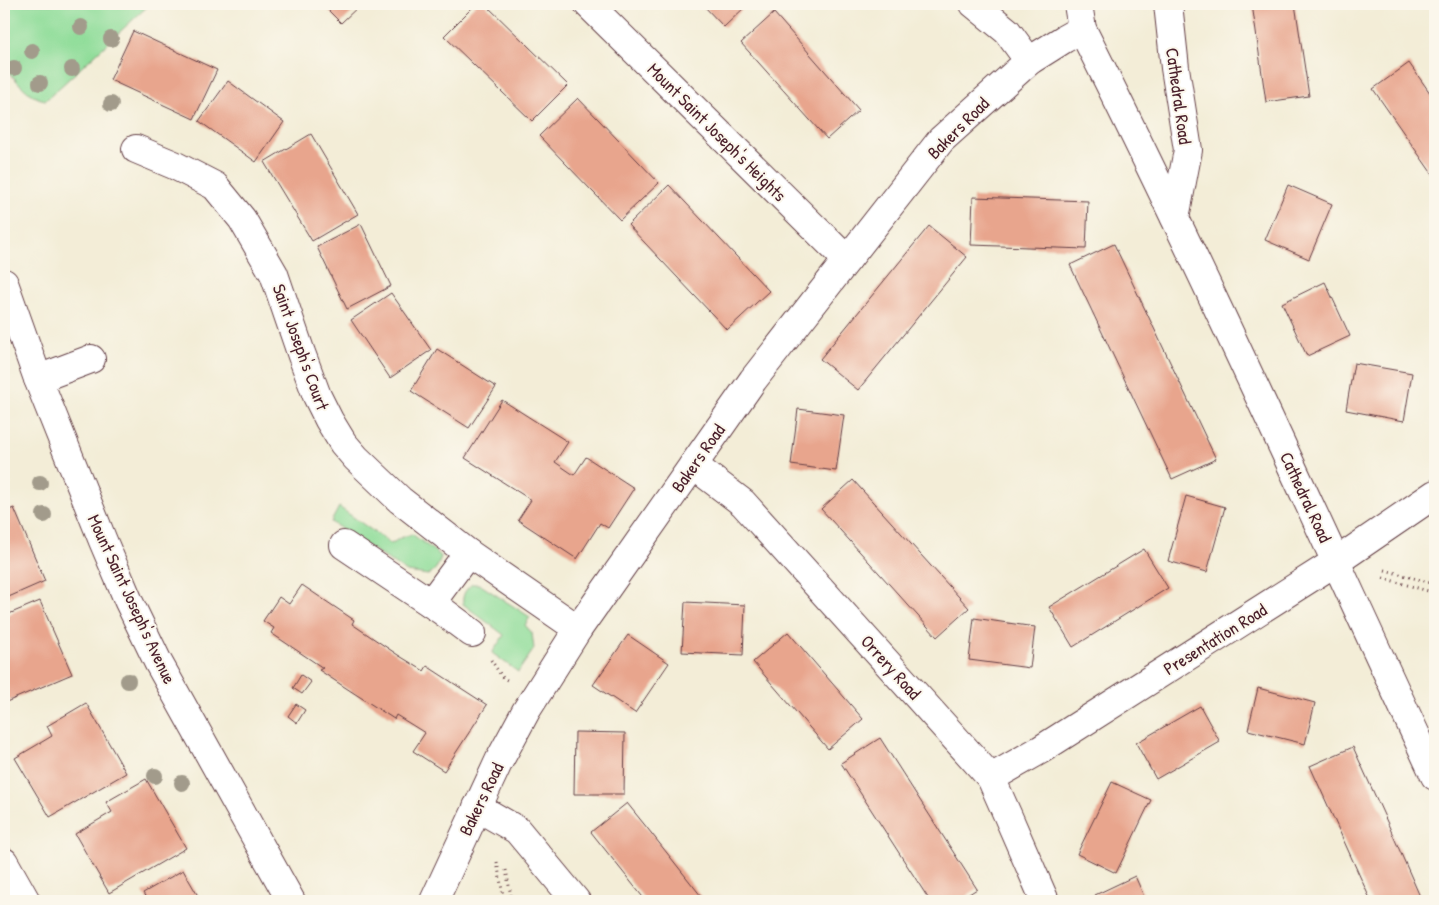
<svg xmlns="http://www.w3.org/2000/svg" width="1439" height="905" viewBox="0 0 1439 905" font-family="'Patrick Hand',sans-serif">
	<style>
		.green { fill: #90dd9a; stroke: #6d7e62 }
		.building { fill: #e8a58d }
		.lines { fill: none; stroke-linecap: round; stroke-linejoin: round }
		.minor-casing { stroke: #633e45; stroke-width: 30 }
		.path { stroke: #633e45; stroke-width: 3; stroke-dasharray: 1 4; stroke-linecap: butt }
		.minor { stroke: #fff; stroke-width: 28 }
		.tree { fill: #a29b8b }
		.labels { text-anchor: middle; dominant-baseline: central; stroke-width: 4; stroke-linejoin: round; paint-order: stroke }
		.street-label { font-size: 18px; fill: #4a1f2b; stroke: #fbf7ec }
	</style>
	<rect width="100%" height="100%" fill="#fbf7ec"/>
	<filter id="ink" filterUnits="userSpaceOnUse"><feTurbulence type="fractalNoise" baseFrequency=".02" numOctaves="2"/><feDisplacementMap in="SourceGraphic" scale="10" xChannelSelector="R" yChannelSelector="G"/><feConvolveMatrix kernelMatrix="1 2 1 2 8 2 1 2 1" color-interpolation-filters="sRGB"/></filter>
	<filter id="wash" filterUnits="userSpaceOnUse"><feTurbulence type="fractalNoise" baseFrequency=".0096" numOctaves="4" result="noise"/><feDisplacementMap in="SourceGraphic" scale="20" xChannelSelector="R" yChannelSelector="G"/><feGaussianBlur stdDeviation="1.12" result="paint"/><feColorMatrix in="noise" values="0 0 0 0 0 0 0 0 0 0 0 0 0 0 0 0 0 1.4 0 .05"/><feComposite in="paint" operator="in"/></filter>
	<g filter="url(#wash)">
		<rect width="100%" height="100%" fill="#f3edd7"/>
		<!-- green -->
		<g class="green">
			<path d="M4,4H150L46,100C28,98 15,78 4,66Z"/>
			<path d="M339,507L391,544L400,538L412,534L441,556C439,565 436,570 428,575L407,572L331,522Z"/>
			<path d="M472,584H479L530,617L525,625L532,633L534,649L518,672L492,653L504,635L463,604C462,595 465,590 472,584Z"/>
		</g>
		<g id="blocks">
			<!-- building -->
			<g class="building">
				<polygon points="322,4 361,4 341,23"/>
				<polygon points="476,4 485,4 568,85 532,121 444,36"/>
				<polygon points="702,4 748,4 724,27"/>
				<polygon points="1252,4 1295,4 1309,96 1266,102"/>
				<polygon points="774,13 859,110 827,139 741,43"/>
				<polygon points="133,31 217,70 194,119 110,80"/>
				<polygon points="1409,63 1435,100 1435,178 1373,89"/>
				<polygon points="228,81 284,122 256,162 199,121"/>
				<polygon points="578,98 659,183 620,220 539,136"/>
				<polygon points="311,134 358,214 312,241 264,162"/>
				<polygon points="669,185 769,291 727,330 628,225"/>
				<polygon points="1288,185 1332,204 1309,259 1265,240"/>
				<polygon points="973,197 1088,201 1086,249 971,245"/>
				<polygon points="361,224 391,286 347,309 317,247"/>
				<polygon points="929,226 967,257 858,390 820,359"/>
				<polygon points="1114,244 1216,459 1172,479 1070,265"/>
				<polygon points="1325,282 1350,336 1307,356 1282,303"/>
				<polygon points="391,293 431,350 390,378 351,320"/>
				<polygon points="437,349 496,387 469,428 411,391"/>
				<polygon points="1354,363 1412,373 1404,421 1346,410"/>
				<polygon points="502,400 568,442 555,462 574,475 586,457 634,488 608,528 600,523 577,559 518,520 531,500 465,458"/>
				<polygon points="798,409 844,415 836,471 791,465"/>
				<polygon points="853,480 969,608 937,637 821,509"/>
				<polygon points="1186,496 1225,507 1207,572 1168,561"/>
				<polygon points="14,508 45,581 4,599 4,512"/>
				<polygon points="1144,549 1168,588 1073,647 1049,607"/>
				<polygon points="302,585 354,620 352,624 398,655 424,671 427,666 487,705 444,771 413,751 425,733 396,715 394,719 343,686 319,670 323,668 271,633 274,628 263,621 279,597 289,604"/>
				<polygon points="40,601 72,674 4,703 4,616"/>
				<polygon points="685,602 745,605 743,655 682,652"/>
				<polygon points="974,618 1035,627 1030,668 969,660"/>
				<polygon points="788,632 863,719 828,749 753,662"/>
				<polygon points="628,635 669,663 635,713 593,685"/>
				<polygon points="301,675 311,682 302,694 293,688"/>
				<polygon points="1258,688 1315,703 1305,744 1248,730"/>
				<polygon points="86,703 126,773 50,817 15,758 52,736 47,726"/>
				<polygon points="296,704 305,710 297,723 288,716"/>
				<polygon points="1200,706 1220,742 1156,779 1136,743"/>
				<polygon points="575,732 625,733 624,794 574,794"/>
				<polygon points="880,738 977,889 958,901 930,901 841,763"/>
				<polygon points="1353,747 1388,824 1422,901 1371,901 1310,766"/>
				<polygon points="146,779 186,848 109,893 75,834 112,812 106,802"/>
				<polygon points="1112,782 1151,800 1116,873 1077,854"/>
				<polygon points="627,803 648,829 705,901 646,901 591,832"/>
				<polygon points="183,870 201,901 148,901 143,893"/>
				<polygon points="1135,876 1146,901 1098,901 1095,895"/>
			</g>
		</g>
	</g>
	<g filter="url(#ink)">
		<use href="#blocks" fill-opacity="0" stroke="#633e45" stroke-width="1"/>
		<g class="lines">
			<!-- minor casing -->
			<g class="minor-casing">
				<g id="minor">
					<polyline points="588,4 847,260"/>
					<polyline points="974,4 1007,31 1029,61"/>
					<path d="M1078,4L1082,29C1206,275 1319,527 1435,776"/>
					<polyline points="1168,4 1175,68 1188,150 1175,218"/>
					<polyline points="136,149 174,165 215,186 242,219 274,274 301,353 317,396 329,420 343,443 356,458 400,500 468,553 578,629"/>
					<polyline points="4,283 38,379 103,541 129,602 158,662 291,901"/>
					<polyline points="38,379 91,359"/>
					<polyline points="693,465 743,503 991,778 1007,814 1045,901"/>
					<polyline points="344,545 441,610 472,633"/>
					<polyline points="431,603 468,553"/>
					<polyline points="991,778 1040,750 1337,561 1435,494"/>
					<polyline points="477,807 517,830 576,901"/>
					<polyline points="4,862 26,901"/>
					<polyline points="434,901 499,761 526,711 578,629 753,380 941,140 1029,61 1064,39 1082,29"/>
				</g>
			</g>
			<!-- path -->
			<g class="path">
				<polyline points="1385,570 1435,584"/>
				<polyline points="1383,578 1435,593"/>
				<polyline points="491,660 503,678 507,680"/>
				<polyline points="497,862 504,901"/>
				<polyline points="506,870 512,901"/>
			</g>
			<!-- minor -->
			<use href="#minor" class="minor"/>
		</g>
		<!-- trees -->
		<g class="tree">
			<circle cx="81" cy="27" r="8"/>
			<circle cx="111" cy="39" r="8"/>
			<circle cx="32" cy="51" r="8"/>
			<circle cx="14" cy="68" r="8"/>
			<circle cx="72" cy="69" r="8"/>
			<circle cx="40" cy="83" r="8"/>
			<circle cx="111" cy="104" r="8"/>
			<circle cx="40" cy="483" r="8"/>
			<circle cx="44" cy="515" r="8"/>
			<circle cx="128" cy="681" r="8"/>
			<circle cx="155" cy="776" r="8"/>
			<circle cx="182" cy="783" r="8"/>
		</g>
	</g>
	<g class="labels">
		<!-- street labels -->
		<g class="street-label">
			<text transform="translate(1179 96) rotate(82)">Cathedral Road</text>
			<text transform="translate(958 128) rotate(-45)">Bakers Road</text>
			<text transform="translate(717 132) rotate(45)">Mount Saint Joseph's Heights</text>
			<text transform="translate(301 347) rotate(70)">Saint Joseph's Court</text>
			<text transform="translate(698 458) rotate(-55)">Bakers Road</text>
			<text transform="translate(1306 497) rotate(65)">Cathedral Road</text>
			<text transform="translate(132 599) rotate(65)">Mount Saint Joseph's Avenue</text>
			<text transform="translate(1215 639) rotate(-32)">Presentation Road</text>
			<text transform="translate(891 667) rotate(48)">Orrery Road</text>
			<text transform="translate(481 799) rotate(-64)">Bakers Road</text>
		</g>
	</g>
	<!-- margin -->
	<rect width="1439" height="905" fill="none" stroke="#fbf7ec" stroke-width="20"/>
</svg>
